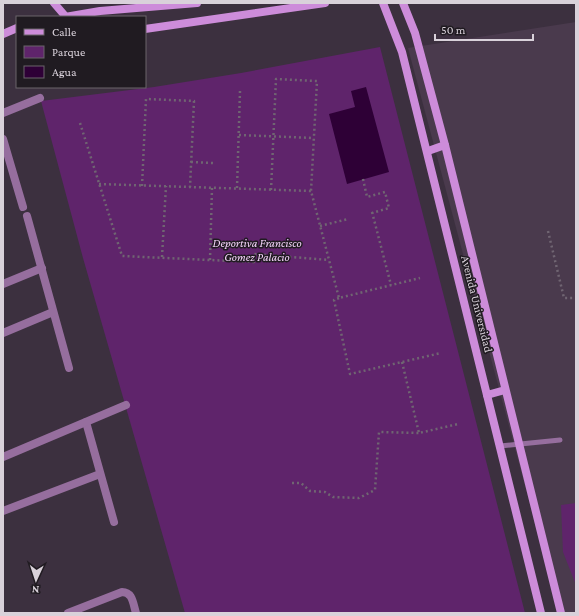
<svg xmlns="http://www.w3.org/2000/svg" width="579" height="616" viewBox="0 0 579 616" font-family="'Crimson Pro',serif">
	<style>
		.built { fill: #4a3a4d }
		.green { fill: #5f246b }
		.water { fill: #2e0036 }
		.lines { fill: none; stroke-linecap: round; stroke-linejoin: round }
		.path { stroke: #706572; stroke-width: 2.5; stroke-dasharray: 2 3; stroke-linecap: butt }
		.lane { stroke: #966e9e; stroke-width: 5 }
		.street { stroke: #966e9e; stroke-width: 8 }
		.secondary { stroke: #cd8cda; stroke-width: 8 }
		.labels { text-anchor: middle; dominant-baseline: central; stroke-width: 3; stroke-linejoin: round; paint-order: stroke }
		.park-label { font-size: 12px; font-style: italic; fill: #f4d3fa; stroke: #201b21 }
		.street-label { font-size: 12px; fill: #d9d1da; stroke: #201b21 }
	</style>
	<rect width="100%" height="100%" fill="#3c303f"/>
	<!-- built -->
	<polygon class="built" points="576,22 576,613 559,613 408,48"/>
	<!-- green -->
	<g class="green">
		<polygon points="380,47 525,613 185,613 83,258 41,101 154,87 241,73"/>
		<polygon points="576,503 576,585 563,552 561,505"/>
	</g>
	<!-- water -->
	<polygon class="water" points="366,87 389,172 347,184 329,114 355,107 351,91"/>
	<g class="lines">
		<!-- path -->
		<g class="path">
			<polyline points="80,123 122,256 254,262 254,254 329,260"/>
			<polyline points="239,135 314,138"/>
			<polyline points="191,162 213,163"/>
			<polyline points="363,179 367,197 385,192 389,208 372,213"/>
			<polyline points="99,184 311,191"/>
			<polyline points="142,186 146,99 194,101 190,187"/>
			<polyline points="237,188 240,91"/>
			<polyline points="271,190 276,79 317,81 311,191 339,298 420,278"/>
			<polyline points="372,212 391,285"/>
			<polyline points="320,226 348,219"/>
			<polyline points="548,231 564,298 576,298"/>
			<polyline points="162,257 166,186"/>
			<polyline points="210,260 212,188"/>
			<polyline points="339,298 334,300 350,374 441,353"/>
			<polyline points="402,362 419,433 458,424"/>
			<polyline points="292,483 301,483 310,491 325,492 333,497 359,498 375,490 379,432 419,433"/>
		</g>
		<!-- lane -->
		<polyline class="lane" points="500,446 560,440"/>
		<!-- street -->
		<g class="street">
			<polyline points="3,113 40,98"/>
			<polyline points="3,139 23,207"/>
			<polyline points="27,216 69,368"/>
			<polyline points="3,284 42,268"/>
			<polyline points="3,333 53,312"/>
			<polyline points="86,422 114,522"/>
			<polyline points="3,457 126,405"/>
			<polyline points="3,511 100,474"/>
			<path d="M68,613L122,592C133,592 133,604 136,613"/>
		</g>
		<!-- secondary -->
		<g class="secondary">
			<polyline points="54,3 66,17"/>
			<polyline points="383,3 402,52 541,613"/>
			<polyline points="403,3 415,33 445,145 561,613"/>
			<polyline points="65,17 100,11 197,3"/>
			<polyline points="145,29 325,3"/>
			<polyline points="3,34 17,28"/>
			<polyline points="428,151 445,145"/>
			<polyline points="487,395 505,390"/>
		</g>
	</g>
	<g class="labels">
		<!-- park labels -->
		<g class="park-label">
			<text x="257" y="243">Deportiva Francisco<tspan x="257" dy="14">Gomez Palacio</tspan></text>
		</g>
		<!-- street labels -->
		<g class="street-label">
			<text transform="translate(477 304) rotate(76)">Avenida Universidad</text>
		</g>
	</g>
	<!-- border -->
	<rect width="579" height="616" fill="none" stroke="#d9d1da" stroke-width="8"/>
	<!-- legend -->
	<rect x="16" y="16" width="130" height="72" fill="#201b21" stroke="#6a646b"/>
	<rect x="24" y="29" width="20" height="6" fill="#cd8cda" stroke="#6a646b"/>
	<text x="52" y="36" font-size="12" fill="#d9d1da">Calle</text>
	<rect x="24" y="46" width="20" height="12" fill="#5f246b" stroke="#6a646b"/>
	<text x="52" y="56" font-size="12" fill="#d9d1da">Parque</text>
	<rect x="24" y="66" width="20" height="12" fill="#2e0036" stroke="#6a646b"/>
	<text x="52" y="76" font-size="12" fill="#d9d1da">Agua</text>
	<!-- north arrow -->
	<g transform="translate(36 580) rotate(183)" stroke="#201b21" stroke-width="3" paint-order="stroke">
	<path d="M0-3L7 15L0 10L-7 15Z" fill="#d9d1da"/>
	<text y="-6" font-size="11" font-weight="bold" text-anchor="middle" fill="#d9d1da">N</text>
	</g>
	<!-- scale -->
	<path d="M435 34v6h98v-6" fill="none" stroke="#d9d1da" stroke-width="2"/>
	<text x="441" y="34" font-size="12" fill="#d9d1da" stroke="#201b21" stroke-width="3" paint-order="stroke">50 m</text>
</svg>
